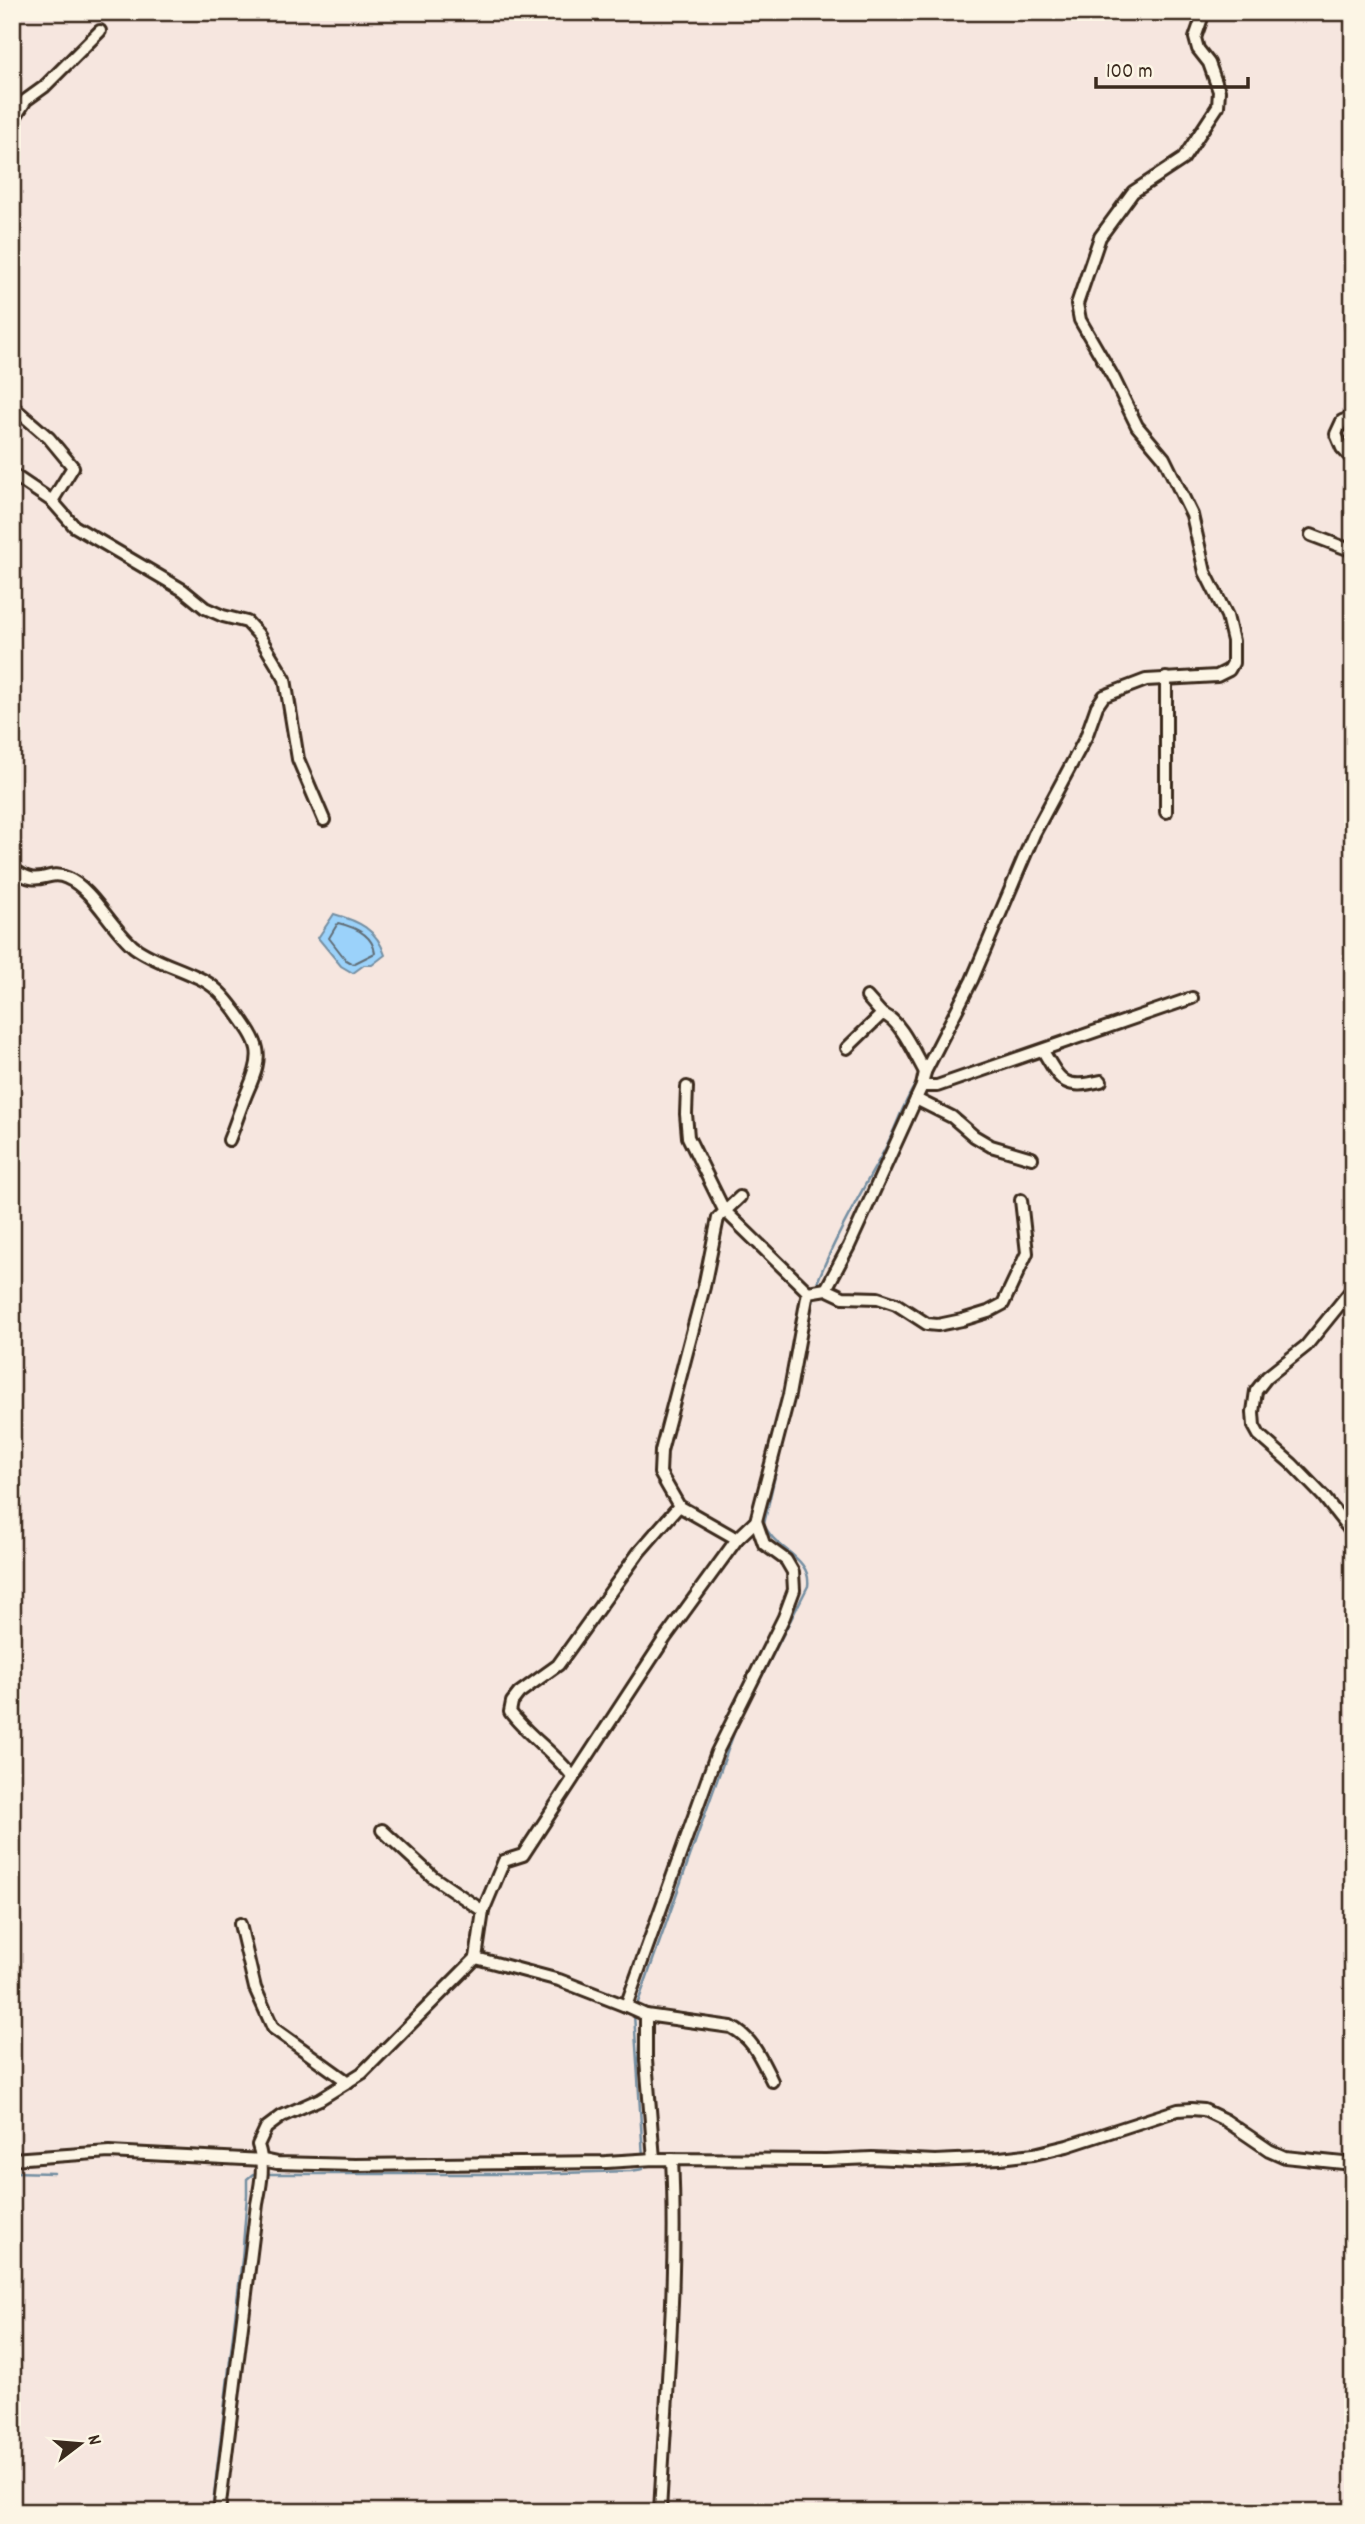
<svg xmlns="http://www.w3.org/2000/svg" width="1365" height="2524" viewBox="0 0 1365 2524" font-family="Dekko,sans-serif">
	<style>
		.water { fill: #9bd2fa; stroke: #758fa2; stroke-width: 2 }
		.lines { fill: none; stroke-linecap: round; stroke-linejoin: round }
		.shore { stroke: #616d76; stroke-width: 2 }
		.stream { stroke: #758fa2; stroke-width: 2.5 }
		.minor-casing { stroke: #3b2a1e; stroke-width: 16 }
		.minor { stroke: #fcf5e5; stroke-width: 10 }
	</style>
	<rect width="100%" height="100%" fill="#f6e6df"/>
	<filter id="ink" filterUnits="userSpaceOnUse"><feTurbulence type="fractalNoise" baseFrequency=".0143" numOctaves="2"/><feDisplacementMap in="SourceGraphic" scale="14" xChannelSelector="R" yChannelSelector="G"/><feConvolveMatrix kernelMatrix="1 2 1 2 8 2 1 2 1" color-interpolation-filters="sRGB"/></filter>
	<g filter="url(#ink)">
		<!-- water -->
		<path class="water" d="M334,914C358,921 377,929 385,955L372,965H364L353,973L341,966L318,938Z"/>
		<g class="lines">
			<!-- shore -->
			<path class="shore" d="M338,923C355,927 373,935 375,953L353,964L346,960L329,938Z"/>
			<!-- stream -->
			<g class="stream">
				<path d="M816,1286C833,1240 861,1193 885,1149C896,1128 902,1106 915,1085"/>
				<polyline points="795,1389 815,1293"/>
				<path d="M636,2008L736,1727L808,1586C812,1557 773,1549 764,1524L787,1423"/>
				<polyline points="634,2014 643,2157"/>
				<polyline points="12,2172 54,2173"/>
				<polyline points="266,2174 526,2174 631,2171 643,2169 644,2164"/>
				<polyline points="212,2512 242,2259 247,2195 247,2179 253,2174 259,2174"/>
			</g>
			<!-- minor casing -->
			<g class="minor-casing">
				<g id="minor">
					<polyline points="12,122 26,100 44,87 100,31"/>
					<polyline points="1353,319 1351,324 1353,337"/>
					<polyline points="12,406 49,438 73,467 52,501"/>
					<polyline points="1353,417 1342,421 1336,434 1342,448 1353,460"/>
					<polyline points="12,474 52,501 74,526 183,590 205,608 223,616 247,622 258,634 285,679 298,759 324,820"/>
					<polyline points="1311,535 1353,551"/>
					<polyline points="1166,812 1166,678"/>
					<path d="M12,868C41,891 45,868 67,878C92,888 111,928 134,947C153,961 177,967 197,977C215,985 224,996 236,1012C259,1044 265,1052 248,1090C241,1106 236,1123 229,1140"/>
					<polyline points="1353,920 1353,922"/>
					<polyline points="867,997 882,1014"/>
					<path d="M847,1048L882,1014C900,1018 916,1057 925,1072"/>
					<path d="M1043,1051C1061,1082 1064,1090 1101,1081"/>
					<polyline points="922,1086 937,1086 1192,998"/>
					<polyline points="687,1087 686,1114 688,1137 724,1210 808,1292"/>
					<polyline points="1032,1158 991,1146 974,1136 952,1117 916,1099 922,1086 925,1072 972,980 1034,834 1086,737 1097,706 1104,696 1146,680 1217,676 1229,670 1233,663 1233,641 1227,616 1205,572 1192,515 1164,458 1137,426 1113,377 1080,320 1077,304 1100,237 1133,192 1183,159 1218,106 1219,91 1209,63 1198,49 1195,38 1204,12"/>
					<polyline points="1353,1288 1306,1346 1267,1377 1256,1391 1253,1412 1254,1426 1259,1435 1292,1464 1323,1496 1353,1534"/>
					<polyline points="826,1289 849,1246 916,1099"/>
					<polyline points="808,1292 826,1289 843,1297 878,1298 896,1304 927,1324 938,1325 962,1320 988,1312 1003,1304 1027,1253 1021,1200"/>
					<polyline points="737,1539 679,1506 660,1473 661,1451 704,1287 718,1218 740,1197"/>
					<path d="M573,1777C555,1753 528,1736 510,1712L512,1702L519,1693L558,1665L639,1552L679,1506"/>
					<polyline points="382,1830 433,1877 483,1911"/>
					<polyline points="240,1924 255,1988 273,2028 348,2082"/>
					<polyline points="476,1958 559,1980 626,2006"/>
					<path d="M646,2015L731,2027C753,2038 761,2059 772,2081"/>
					<polyline points="12,2159 109,2152 263,2160 277,2163 355,2165 606,2162 654,2159 826,2160 872,2158 935,2161 1000,2158 1034,2154 1067,2146 1178,2110 1191,2109 1204,2110 1225,2120 1269,2150 1285,2157 1353,2164"/>
					<polyline points="654,2159 646,2060 646,2015 626,2006 717,1752 784,1617 794,1590 793,1572 786,1560 764,1544 756,1521"/>
					<path d="M219,2512L257,2204C261,2183 265,2166 258,2145L266,2128L282,2116L320,2099L362,2073L476,1958L483,1911L504,1861L523,1855L665,1638L737,1539L756,1521L789,1395L808,1292"/>
					<path d="M660,2512C666,2394 678,2277 672,2159"/>
				</g>
			</g>
			<!-- minor -->
			<use href="#minor" class="minor"/>
		</g>
	</g>
	<!-- margin -->
	<rect width="1365" height="2524" fill="none" stroke="#fcf5e5" stroke-width="42"/>
	<rect x="21" y="21" width="1323" height="2482" fill="none" stroke="#3b2a1e" stroke-width="2.5" filter="url(#ink)"/>
	<!-- north arrow -->
	<g transform="translate(80 2444) rotate(74)" stroke="#fcf5e5" stroke-width="5" paint-order="stroke">
	<path d="M0-5L12 26L0 18L-12 26Z" fill="#3b2a1e"/>
	<text y="-10" font-size="19" font-weight="bold" text-anchor="middle" fill="#3b2a1e">N</text>
	</g>
	<!-- scale -->
	<path d="M1096 77v10h152v-10" fill="none" stroke="#3b2a1e" stroke-width="3.5"/>
	<text x="1106" y="77" font-size="21" fill="#3b2a1e" stroke="#fcf5e5" stroke-width="5" paint-order="stroke">100 m</text>
</svg>
